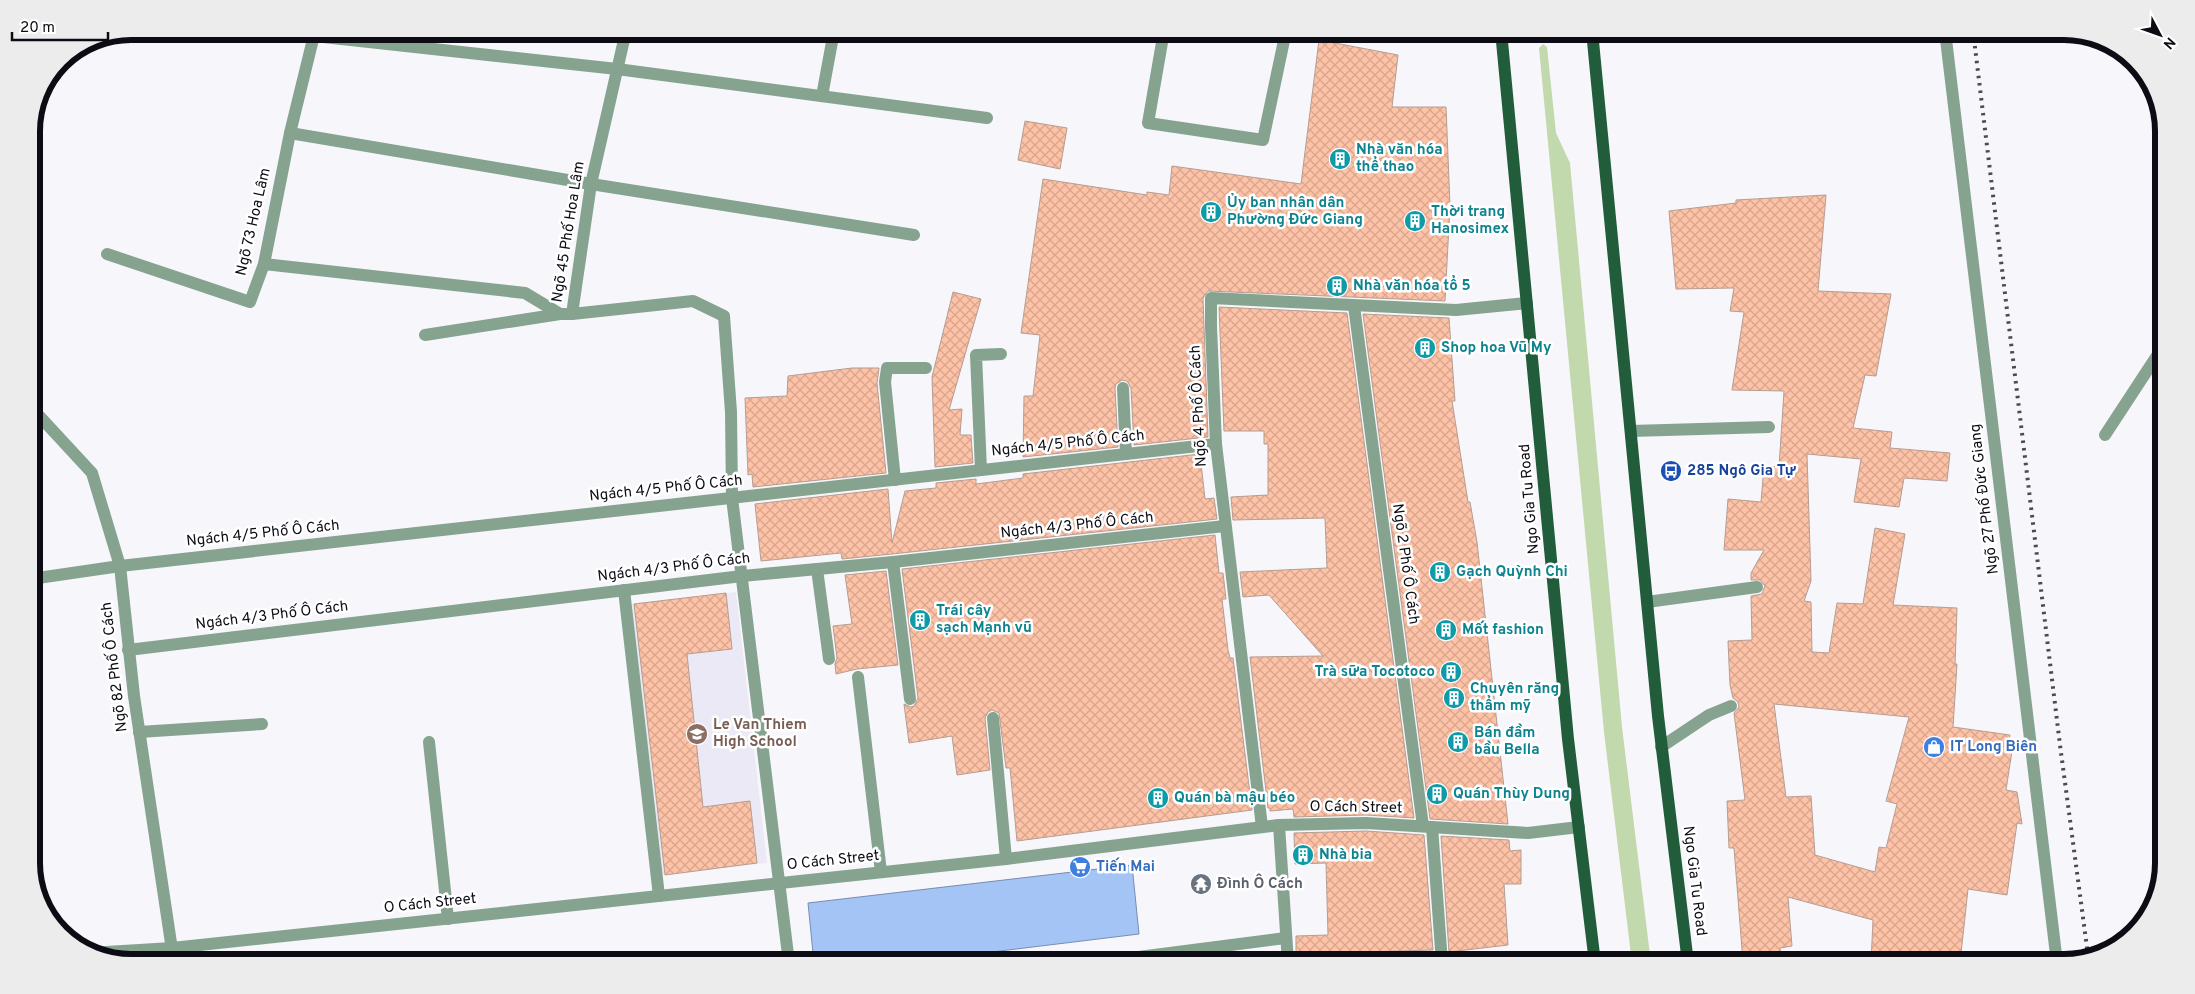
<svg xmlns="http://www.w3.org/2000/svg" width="2195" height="994" viewBox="0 0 2195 994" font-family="Overpass,sans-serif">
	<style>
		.built { fill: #ebe9f6 }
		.green { fill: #c1d9ac }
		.water { fill: #a5c4f6; stroke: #778db2 }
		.building { fill: url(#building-cross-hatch); stroke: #b69d92; fill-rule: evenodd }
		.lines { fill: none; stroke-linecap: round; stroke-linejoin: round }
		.lane { stroke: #85a38f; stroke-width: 12 }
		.street { stroke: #85a38f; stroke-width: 12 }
		.primary { stroke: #215d3b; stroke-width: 12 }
		.rail { stroke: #4b4a51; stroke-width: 4; stroke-dasharray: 2.5 5; stroke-linecap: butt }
		.labels { text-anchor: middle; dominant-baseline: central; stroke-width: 5; stroke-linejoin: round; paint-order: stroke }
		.culture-label { font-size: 15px; font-weight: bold; fill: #0d838f; stroke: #fff; text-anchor: start }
		.street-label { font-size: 15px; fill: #0d0c14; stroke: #fff }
		.transit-label { font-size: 15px; font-weight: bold; fill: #164399; stroke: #fff; text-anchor: start }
		.education-label { font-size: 15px; font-weight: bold; fill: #785e54; stroke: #fff; text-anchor: start }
		.shop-label { font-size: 15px; font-weight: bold; fill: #366cbe; stroke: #fff; text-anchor: start }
		.worship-label { font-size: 15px; font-weight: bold; fill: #5b616d; stroke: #fff; text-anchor: start }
		.rim { fill: none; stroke: #0d0c14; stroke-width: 6 }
	</style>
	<defs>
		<pattern id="building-cross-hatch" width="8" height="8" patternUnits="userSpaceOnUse" patternTransform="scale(1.25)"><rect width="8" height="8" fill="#fec2a6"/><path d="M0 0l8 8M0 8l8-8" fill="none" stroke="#d8a68e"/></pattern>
	</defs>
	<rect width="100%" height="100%" fill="#f7f6fb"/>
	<!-- built -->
	<polygon class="built" points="736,592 767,863 658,875 627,604"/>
	<!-- green -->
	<polygon class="green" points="1543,44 1547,47 1556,133 1570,163 1622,727 1651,963 1632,963 1604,732 1539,48"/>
	<!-- water -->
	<polygon class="water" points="1132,865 1139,934 902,963 814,963 808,903"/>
	<!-- building -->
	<g class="building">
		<polygon points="1319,40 1398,55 1392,107 1446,107 1450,206 1445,301 1208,291 1203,298 1208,437 1134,445 1131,388 1127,381 1122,380 1116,384 1115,388 1118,447 1023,457 1024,396 1033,396 1040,335 1021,333 1043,179 1147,195 1147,192 1169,195 1172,166 1301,184"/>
		<polygon points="1025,121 1067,128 1060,169 1018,160"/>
		<path d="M1826,195L1818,291L1891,294L1876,376L1865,375L1853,428L1892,432L1890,448L1950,453L1947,481L1904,478L1899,507L1854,502L1861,459L1807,454L1811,581L1804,601L1811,602L1812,652L1829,653L1837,603L1863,604L1875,528L1905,534L1893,605L1957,608L1955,664H1957L1953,727L2010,735L2008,750L2012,751L2006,790L2017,792L2022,824L2017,823L2007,895L1968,889L1960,963H1871L1873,920L1788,897L1792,946L1780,948L1781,958L1743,962L1734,848H1729L1727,801L1745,800L1734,713L1739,707L1738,702L1733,698L1730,685L1728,641L1752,640L1751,596L1762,594L1765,586L1760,580H1751V573L1764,550H1724L1728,499L1761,502L1764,466L1779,467L1784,391L1732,390L1744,312L1730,311L1734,288L1676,289L1669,211L1736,203V200ZM1774,704L1909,717L1886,801L1897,804L1886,848L1879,847L1875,872L1815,855L1811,796L1786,797Z"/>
		<polygon points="953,292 981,299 949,410 962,409 960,435 971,435 973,463 935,467 932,377"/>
		<polygon points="1219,307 1347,313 1414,818 1366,815 1294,817 1293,809 1270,811 1270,808 1268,808 1250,657 1323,656 1269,595 1243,597 1240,572 1327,568 1325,518 1233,520 1231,497 1268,495 1268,444 1264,444 1264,431 1224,431"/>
		<polygon points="1363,314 1449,318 1455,401 1452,401 1468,502 1470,502 1477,542 1508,824 1430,819"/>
		<polygon points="852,368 879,368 877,383 886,473 753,487 752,474 748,475 745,398 787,396 788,376"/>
		<polygon points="1200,454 1205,499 1214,498 1217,519 892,554 842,559 841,553 761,561 755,504 888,489 892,543 905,491 936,488 936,483 976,479 976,484 1023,478 1023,474"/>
		<polygon points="1215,535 1219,573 1223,573 1226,599 1222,599 1228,650 1230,658 1233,658 1252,810 1017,841 1010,768 1006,768 999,713 992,710 988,712 985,718 990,770 957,775 952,736 909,743 904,704 911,707 914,706 918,698 902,569"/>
		<polygon points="886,571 898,665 857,669 836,674 835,664 837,658 833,626 852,624 845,575"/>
		<polygon points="726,593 732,649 687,654 703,807 750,801 757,863 665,875 634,604"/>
		<polygon points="1366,831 1424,835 1433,950 1296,954 1296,936 1328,935 1326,863 1295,864 1294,833"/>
		<polygon points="1441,836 1509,840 1510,851 1521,850 1521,884 1504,884 1508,945 1449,952"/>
	</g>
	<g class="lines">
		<!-- lane -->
		<g class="lane">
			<polyline points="1164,31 1148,123 1263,140 1286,31"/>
			<polyline points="1354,306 1423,826"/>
			<polyline points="1123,388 1126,454"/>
			<polyline points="1216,444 1211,327 1211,298 1456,310 1527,303"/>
			<polyline points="981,470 976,355 1001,354"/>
			<polyline points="895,480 885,382 887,368 926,368"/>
			<polyline points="893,562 910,699"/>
			<polyline points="817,569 829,659"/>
			<polyline points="624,590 659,896"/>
			<polyline points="858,677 881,872"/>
			<polyline points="993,718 1006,859"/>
			<polyline points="139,732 262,724"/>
			<polyline points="429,742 448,919"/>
			<polyline points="1432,827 1442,963"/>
			<polyline points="1287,962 1442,958"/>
		</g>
		<!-- street -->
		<g class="street">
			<polyline points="287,31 314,36 617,69 987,118"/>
			<polyline points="626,31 591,184 572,314 693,301 724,316 731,412 732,498 789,963"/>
			<polyline points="1945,31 2057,963"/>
			<polyline points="822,96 834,31"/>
			<polyline points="290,133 591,184 914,235"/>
			<polyline points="107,254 250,302 264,264 290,133 315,31"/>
			<polyline points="264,264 525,293 560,314 572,314"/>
			<polyline points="425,335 560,314"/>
			<polyline points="31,407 92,473 120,566 134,696 174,963"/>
			<polyline points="1631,431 1769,427"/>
			<polyline points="2105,435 2164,345"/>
			<polyline points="31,579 120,566 1216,444 1262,827"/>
			<polyline points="1647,602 1757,587"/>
			<polyline points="128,650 742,576 893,562 1225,526"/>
			<polyline points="1661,747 1709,715 1731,706"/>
			<polyline points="1279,825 1288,963"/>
			<polyline points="90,953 172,948 1006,859 1279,825 1366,823 1528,833 1579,827"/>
			<polyline points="1092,963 1285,938"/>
		</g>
		<!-- primary -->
		<g class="primary">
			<polyline points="1501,31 1568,739 1595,963"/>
			<polyline points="1592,31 1658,716 1688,963"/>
		</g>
		<!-- rail -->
		<polyline class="rail" points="1973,31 2060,745 2088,955"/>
	</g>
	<!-- icons -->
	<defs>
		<g id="building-disc" transform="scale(1.125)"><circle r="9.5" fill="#0f9aa8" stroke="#fff"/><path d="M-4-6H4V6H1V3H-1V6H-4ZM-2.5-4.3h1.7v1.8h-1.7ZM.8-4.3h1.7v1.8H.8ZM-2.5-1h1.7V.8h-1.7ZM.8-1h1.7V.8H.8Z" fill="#fff"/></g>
		<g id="bus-disc" transform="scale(1.125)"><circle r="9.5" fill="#1a4fb4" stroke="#fff"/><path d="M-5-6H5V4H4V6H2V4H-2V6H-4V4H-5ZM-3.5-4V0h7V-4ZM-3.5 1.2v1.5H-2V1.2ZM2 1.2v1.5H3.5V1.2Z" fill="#fff"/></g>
		<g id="school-disc" transform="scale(1.125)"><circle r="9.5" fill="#8d6e63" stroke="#fff"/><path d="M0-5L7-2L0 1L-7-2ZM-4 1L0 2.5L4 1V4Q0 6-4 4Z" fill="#fff"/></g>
		<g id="shop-disc" transform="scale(1.125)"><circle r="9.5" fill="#3f7fe0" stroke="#fff"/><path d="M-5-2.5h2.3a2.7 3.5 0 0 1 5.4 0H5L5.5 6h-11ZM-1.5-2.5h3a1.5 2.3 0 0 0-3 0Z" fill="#fff"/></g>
		<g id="supermarket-disc" transform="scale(1.125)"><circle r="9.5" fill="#3f7fe0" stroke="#fff"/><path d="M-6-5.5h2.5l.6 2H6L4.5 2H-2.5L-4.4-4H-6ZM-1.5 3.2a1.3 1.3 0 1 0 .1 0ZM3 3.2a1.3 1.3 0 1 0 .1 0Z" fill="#fff"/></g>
		<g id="temple-disc" transform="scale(1.125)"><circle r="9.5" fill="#6b7280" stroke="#fff"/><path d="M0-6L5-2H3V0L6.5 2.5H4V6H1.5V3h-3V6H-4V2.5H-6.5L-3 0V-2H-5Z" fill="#fff"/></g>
	</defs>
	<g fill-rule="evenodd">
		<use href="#building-disc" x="1340" y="159"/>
		<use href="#building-disc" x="1211" y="212"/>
		<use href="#building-disc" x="1415" y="221"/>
		<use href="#building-disc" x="1337" y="286"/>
		<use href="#building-disc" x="1425" y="348"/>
		<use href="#bus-disc" x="1671" y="471"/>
		<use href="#building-disc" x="1440" y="572"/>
		<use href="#building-disc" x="920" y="620"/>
		<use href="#building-disc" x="1446" y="630"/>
		<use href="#building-disc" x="1451" y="672"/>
		<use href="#building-disc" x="1454" y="698"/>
		<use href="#school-disc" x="697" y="734"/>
		<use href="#building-disc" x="1458" y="742"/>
		<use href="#shop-disc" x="1934" y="747"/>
		<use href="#building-disc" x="1437" y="794"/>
		<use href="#building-disc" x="1158" y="798"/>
		<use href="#building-disc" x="1303" y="855"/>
		<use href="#supermarket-disc" x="1080" y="867"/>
		<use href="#temple-disc" x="1201" y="884"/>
	</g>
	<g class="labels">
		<!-- culture labels -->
		<g class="culture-label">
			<text x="1356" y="150">Nhà văn hóa<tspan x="1356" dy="17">thể thao</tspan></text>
			<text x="1227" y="203">Ủy ban nhân dân<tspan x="1227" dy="17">Phường Đức Giang</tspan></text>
			<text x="1431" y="212">Thời trang<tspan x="1431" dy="17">Hanosimex</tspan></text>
			<text x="1353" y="286">Nhà văn hóa tổ 5</text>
			<text x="1441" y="348">Shop hoa Vũ My</text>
			<text x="1456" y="572">Gạch Quỳnh Chi</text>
			<text x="936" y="611">Trái cây<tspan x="936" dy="17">sạch Mạnh vũ</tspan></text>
			<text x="1462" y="630">Mốt fashion</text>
			<text x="1435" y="672" text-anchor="end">Trà sữa Tocotoco</text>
			<text x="1470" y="689">Chuyên răng<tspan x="1470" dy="17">thẩm mỹ</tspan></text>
			<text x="1474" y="733">Bán đầm<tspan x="1474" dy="17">bầu Bella</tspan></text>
			<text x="1453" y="794">Quán Thùy Dung</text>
			<text x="1174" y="798">Quán bà mậu béo</text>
			<text x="1319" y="855">Nhà bia</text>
		</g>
		<!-- street labels -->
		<g class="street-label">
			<text transform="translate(254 222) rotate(-77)">Ngõ 73 Hoa Lâm</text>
			<text transform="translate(569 232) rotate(-81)">Ngõ 45 Phố Hoa Lâm</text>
			<text transform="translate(1199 406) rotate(-93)">Ngõ 4 Phố Ô Cách</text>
			<text transform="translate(1068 444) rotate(-6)">Ngách 4/5 Phố Ô Cách</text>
			<text transform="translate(666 489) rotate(-6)">Ngách 4/5 Phố Ô Cách</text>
			<text transform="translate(1530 499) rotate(-95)">Ngo Gia Tu Road</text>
			<text transform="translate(1985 499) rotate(-97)">Ngõ 27 Phố Đức Giang</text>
			<text transform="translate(1077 526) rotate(-6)">Ngách 4/3 Phố Ô Cách</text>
			<text transform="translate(263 534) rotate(-6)">Ngách 4/5 Phố Ô Cách</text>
			<text transform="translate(1405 564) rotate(82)">Ngõ 2 Phố Ô Cách</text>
			<text transform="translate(674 568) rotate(-7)">Ngách 4/3 Phố Ô Cách</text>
			<text transform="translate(272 616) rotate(-7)">Ngách 4/3 Phố Ô Cách</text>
			<text transform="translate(115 667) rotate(-97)">Ngõ 82 Phố Ô Cách</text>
			<text transform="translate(1356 808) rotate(1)">O Cách Street</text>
			<text transform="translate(833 861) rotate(-6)">O Cách Street</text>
			<text transform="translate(1694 881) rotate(83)">Ngo Gia Tu Road</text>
			<text transform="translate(430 904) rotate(-6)">O Cách Street</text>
		</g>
		<!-- transit labels -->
		<g class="transit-label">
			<text x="1687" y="471">285 Ngô Gia Tự</text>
		</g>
		<!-- education labels -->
		<g class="education-label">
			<text x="713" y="725">Le Van Thiem<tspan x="713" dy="17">High School</tspan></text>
		</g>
		<!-- shop labels -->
		<g class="shop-label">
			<text x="1950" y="747">IT Long Biên</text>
			<text x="1096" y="867">Tiến Mai</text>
		</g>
		<!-- worship labels -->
		<g class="worship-label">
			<text x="1217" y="884">Đình Ô Cách</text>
		</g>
	</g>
	<!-- crop -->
	<path d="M0 0H2195V994H0ZM131 40H2064A91 91 0 0 1 2155 131V863A91 91 0 0 1 2064 954H131A91 91 0 0 1 40 863V131A91 91 0 0 1 131 40Z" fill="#ececec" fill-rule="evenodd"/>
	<path class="rim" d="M131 40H2064A91 91 0 0 1 2155 131V863A91 91 0 0 1 2064 954H131A91 91 0 0 1 40 863V131A91 91 0 0 1 131 40Z"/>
	<!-- north arrow -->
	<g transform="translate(2160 35) rotate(131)" stroke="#ffffff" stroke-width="4" paint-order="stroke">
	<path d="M0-4L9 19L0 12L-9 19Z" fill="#0d0c14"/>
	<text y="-8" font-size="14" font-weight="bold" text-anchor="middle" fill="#0d0c14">N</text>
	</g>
	<!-- scale -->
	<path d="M12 32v8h96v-8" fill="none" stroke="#0d0c14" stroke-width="2.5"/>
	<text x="20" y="32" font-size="15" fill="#0d0c14" stroke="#ffffff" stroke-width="4" paint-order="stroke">20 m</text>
</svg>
